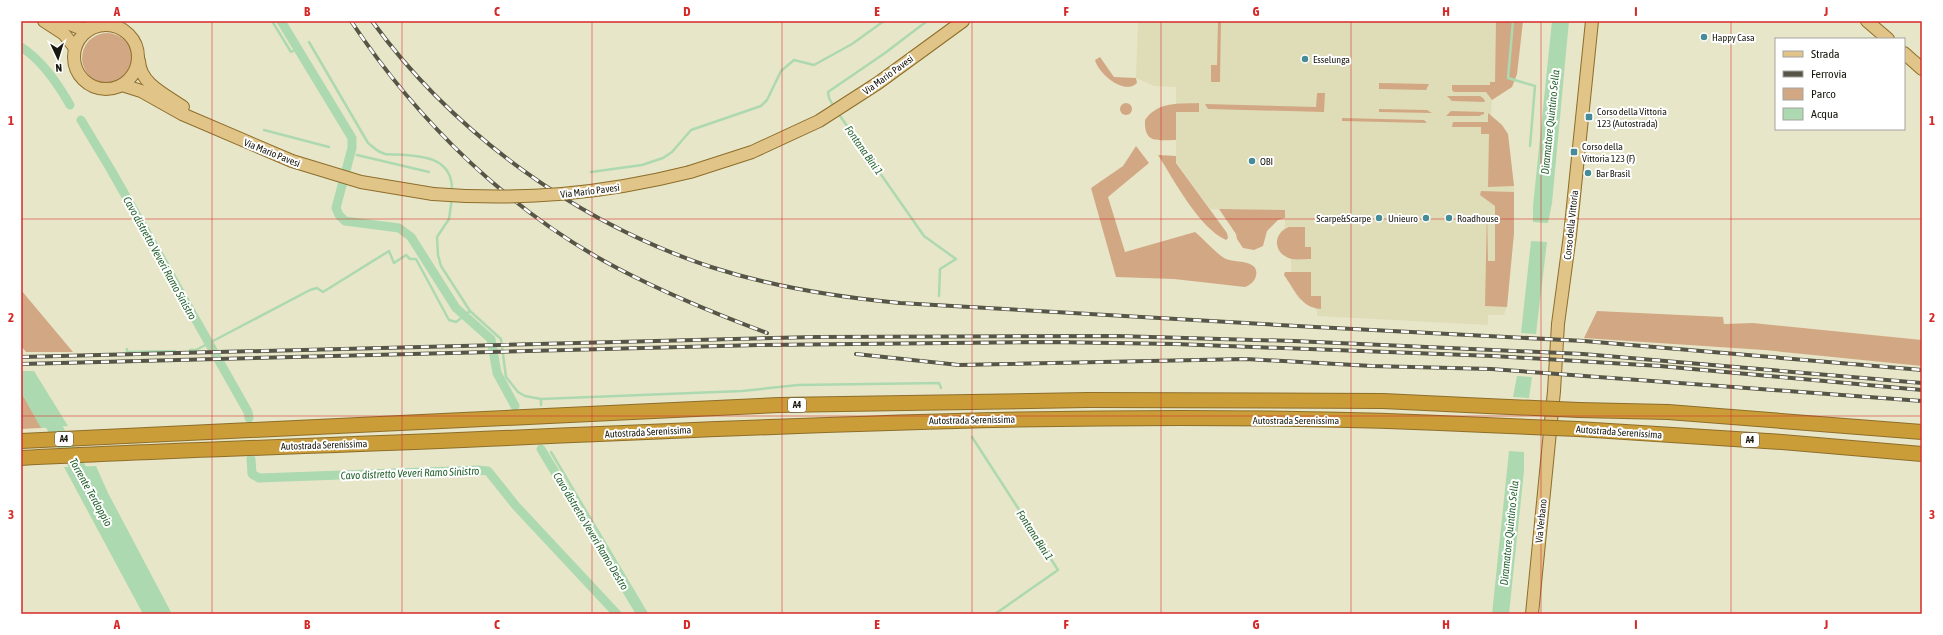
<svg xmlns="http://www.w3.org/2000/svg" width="1943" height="635" viewBox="0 0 1943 635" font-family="'Asap Condensed',sans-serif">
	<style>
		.built { fill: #dfddb8 }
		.green { fill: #d2a884 }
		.water { fill: #add9b0 }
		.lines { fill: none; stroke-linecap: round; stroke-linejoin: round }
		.stream { stroke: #add9b0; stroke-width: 2.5 }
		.canal { stroke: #add9b0; stroke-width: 9 }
		.river { stroke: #add9b0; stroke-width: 15 }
		.primary-casing { stroke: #8d6e2a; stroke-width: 14 }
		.motorway-casing { stroke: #8d6e2a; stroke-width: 16 }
		.primary { stroke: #e0c488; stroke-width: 12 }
		.motorway { stroke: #cb9d39; stroke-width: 14 }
		.rail-casing { stroke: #575646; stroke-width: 4 }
		.rail { stroke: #fff; stroke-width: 2.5; stroke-dasharray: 8; stroke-linecap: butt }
		.primary-bridge-casing { stroke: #8d6e2a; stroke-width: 14; stroke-linecap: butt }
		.motorway-bridge-casing { stroke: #8d6e2a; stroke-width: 16; stroke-linecap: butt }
		.primary-bridge { stroke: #e0c488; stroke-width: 12 }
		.motorway-bridge { stroke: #cb9d39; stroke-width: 14 }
		.grid { fill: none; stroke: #d62828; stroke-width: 1; stroke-opacity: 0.55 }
		.poi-dot { fill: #468c98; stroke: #fff; stroke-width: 1.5 }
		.labels { text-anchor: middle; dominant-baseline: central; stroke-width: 4; stroke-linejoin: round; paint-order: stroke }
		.shield { fill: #fff; stroke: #5e5d56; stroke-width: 1 }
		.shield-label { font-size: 9px; font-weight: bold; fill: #19180e }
		.poi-label { font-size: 10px; fill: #19180e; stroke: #fff; text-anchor: start }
		.street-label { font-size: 10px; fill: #19180e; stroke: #fff }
		.water-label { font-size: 11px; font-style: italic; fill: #276430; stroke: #fff }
		.neatline { fill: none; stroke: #d62828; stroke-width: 1.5 }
		.grid-label { font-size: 13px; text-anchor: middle; font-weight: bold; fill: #d62828 }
	</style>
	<rect width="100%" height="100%" fill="#e8e6c9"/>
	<!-- built -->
	<polygon class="built" points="1138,21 1523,21 1517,74 1512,87 1492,100 1491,115 1502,125 1508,134 1514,186 1514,233 1507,306 1504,315 1488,315 1488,325 1317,316 1317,310 1298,298 1284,275 1285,272 1291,272 1291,259 1280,252 1277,243 1281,231 1285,228 1285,210 1210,209 1176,162 1176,87 1154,86 1136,78"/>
	<!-- green -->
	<g class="green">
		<polygon points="1218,21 1221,21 1220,82 1211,82 1211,65 1217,65"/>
		<polygon points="1496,21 1523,21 1517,74 1512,87 1492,100 1486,92 1454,92 1452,90 1452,85 1490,85 1490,82 1495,82"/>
		<circle cx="107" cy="58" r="25"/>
		<path d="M1100,57L1114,77L1136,78L1137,83C1124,96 1098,73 1095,60Z"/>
		<polygon points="1379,83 1429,84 1426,90 1379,89"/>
		<polygon points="1317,93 1325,93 1324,112 1208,109 1205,104 1316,107"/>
		<polygon points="1447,96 1480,96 1484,99 1485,102 1452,101"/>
		<circle cx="1126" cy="109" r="6"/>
		<path d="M1199,103V112H1176V140C1157,140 1144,144 1145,120C1158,101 1179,104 1199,103Z"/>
		<polygon points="1379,109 1427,110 1432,113 1379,112"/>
		<polygon points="1451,111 1484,112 1484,114 1479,116 1446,116"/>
		<polygon points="1488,113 1502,125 1508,134 1514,186 1488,187 1489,134 1481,134 1481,127 1452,127 1453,122 1488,122"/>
		<polygon points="1342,118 1424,120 1427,123 1342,121"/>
		<path d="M1136,146L1149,163L1108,197L1125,252L1195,232C1204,239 1216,254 1226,259C1234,263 1260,259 1256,276C1255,281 1250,285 1245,287L1174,279L1116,277L1091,188L1123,166Z"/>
		<path d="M1158,155L1176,156V163L1227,233L1228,238L1226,240C1199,228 1174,180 1158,155Z"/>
		<polygon points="1481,191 1514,192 1514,233 1507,307 1485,306 1487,209 1488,261 1495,261 1495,206 1480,195"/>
		<polygon points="1219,209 1285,210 1285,218 1278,220 1267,231 1263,246 1254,250 1243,248 1237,239 1236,234"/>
		<path d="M1289,227H1305V247H1311V259C1305,259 1298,260 1292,259C1274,255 1271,234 1289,227Z"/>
		<path d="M1285,272H1311V296H1321V309C1301,308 1295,290 1284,275Z"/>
		<polygon points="21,290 73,352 26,352 21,346"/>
		<polygon points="1597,311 1723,317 1724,324 1753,323 1922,340 1922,366 1764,350 1584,338"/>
		<polygon points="21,392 41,427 41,428 21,429"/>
	</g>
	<!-- water -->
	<g class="water">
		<polygon points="1552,21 1569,21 1552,203 1548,223 1533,222 1533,206"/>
		<polygon points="1531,241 1547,242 1536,334 1521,333"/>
		<polygon points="21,371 34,371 68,426 41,428 21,392"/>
		<polygon points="1517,376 1532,377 1529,398 1513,397"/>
		<polygon points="1509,451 1524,452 1524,471 1509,614 1492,614"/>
		<polygon points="96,466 108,493 172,614 143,614 64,467"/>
	</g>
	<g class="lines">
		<!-- stream -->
		<g class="stream">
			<polyline points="272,21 291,52 295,50"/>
			<polyline points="1513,21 1508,78 1535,86 1530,146"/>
			<path d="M309,42L368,143L378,151L385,154C412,156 453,152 452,191"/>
			<polyline points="834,107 829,98 828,92 885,53 927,21"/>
			<polyline points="838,113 924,236 956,259 940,269 939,296"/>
			<polyline points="264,130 329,147"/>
			<polyline points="357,155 429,172"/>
			<polyline points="591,172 642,165 663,158 672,152 691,130 761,106 767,100 781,71 794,60 814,65 852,44 884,21"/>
			<polyline points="452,198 449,219 437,237 438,255 441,266 470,311 501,339 506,377 518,392 525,396 541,399 742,391 798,385 939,383 941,388"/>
			<polyline points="127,349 127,352 175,351"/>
			<polyline points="190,350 196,350 310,290 317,288 323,292 389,251 394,263 406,255 410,259 416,259 449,320 456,322 470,311"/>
			<polyline points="541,399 541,405"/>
			<polyline points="972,437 1058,570 995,614"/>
			<polyline points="551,452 647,614"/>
		</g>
		<!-- canal -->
		<g class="canal">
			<polyline points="281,21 352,138 352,148 336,208 339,215 345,221 399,228 411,237 456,308 491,339 497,373 515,406"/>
			<path d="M21,47C42,60 58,84 70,105"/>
			<polyline points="81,120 111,170 248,412 249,418"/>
			<polyline points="541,449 641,614"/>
			<polyline points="251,459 252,474 259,478 478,470 488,471 516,506 617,614"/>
		</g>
		<!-- river -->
		<polyline class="river" points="45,411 88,485"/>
		<!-- primary casing -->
		<g class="primary-casing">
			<g id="primary">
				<polyline points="44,21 64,34 75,48"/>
				<polyline points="62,21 82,29 93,27"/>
				<polyline points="1867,21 1888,39"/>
				<circle cx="106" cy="57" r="32"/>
				<polyline points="1904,53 1922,69"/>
				<path d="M139,61C140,84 166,95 183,107"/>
				<polyline points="122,85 141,91 182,114 292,161 361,182 433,194"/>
				<polyline points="690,172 752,152 819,121 878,83 963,21"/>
				<polyline points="1532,614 1554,391 1558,324 1570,235 1592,21"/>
			</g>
		</g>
		<!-- motorway casing -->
		<g class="motorway-casing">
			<g id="motorway">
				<polyline points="1579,410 1668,412 1922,432"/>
				<polyline points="1578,429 1782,442 1922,454"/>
				<polyline points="21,441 779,405 1088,400 1383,401 1487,406"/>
				<path d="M21,458C190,449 359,445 529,437C847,423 1167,409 1485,425"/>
			</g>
		</g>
		<!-- primary -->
		<use href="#primary" class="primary"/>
		<!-- motorway -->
		<use href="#motorway" class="motorway"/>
		<!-- rail casing -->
		<g class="rail-casing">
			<g id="rail">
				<path d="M351,21C418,122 511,213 619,269C667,294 716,314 767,333"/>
				<path d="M372,21C454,134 578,223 711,267C773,287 836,297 900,303L1315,327L1584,341L1922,370"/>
				<polyline points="856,354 959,365 1246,359 1372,366 1491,369 1922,401"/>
				<polyline points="21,357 816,337 1116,336 1294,341 1583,354 1922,383"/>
				<polyline points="21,364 759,345 1052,342 1175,344 1493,356 1660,366 1922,390"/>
			</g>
		</g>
		<!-- rail -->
		<use href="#rail" class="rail"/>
		<!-- primary-bridge casing -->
		<g class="primary-bridge-casing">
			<path id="primary-bridge" d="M433,194C522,201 602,194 690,172"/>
		</g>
		<!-- motorway-bridge casing -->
		<g class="motorway-bridge-casing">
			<g id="motorway-bridge">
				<polyline points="1487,406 1579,410"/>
				<polyline points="1485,425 1578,429"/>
			</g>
		</g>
		<!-- primary-bridge -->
		<use href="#primary-bridge" class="primary-bridge"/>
		<!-- motorway-bridge -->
		<use href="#motorway-bridge" class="motorway-bridge"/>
	</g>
	<!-- grid -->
	<path class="grid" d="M212,21V614M402,21V614M592,21V614M782,21V614M972,21V614M1161,21V614M1351,21V614M1541,21V614M1731,21V614M21,219H1922M21,416H1922"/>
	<!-- markers -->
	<g class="poi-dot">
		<circle cx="1704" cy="37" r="4"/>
		<circle cx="1305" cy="59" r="4"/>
		<rect x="1585" y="113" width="8" height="8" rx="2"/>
		<rect x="1570" y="148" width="8" height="8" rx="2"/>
		<circle cx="1252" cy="161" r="4"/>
		<circle cx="1588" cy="173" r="4"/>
		<circle cx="1379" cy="218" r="4"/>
		<circle cx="1426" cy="218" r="4"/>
		<circle cx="1449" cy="218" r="4"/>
	</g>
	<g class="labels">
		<!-- shield labels -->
		<g class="shield">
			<rect x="788" y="398" width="18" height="14" rx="3"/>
			<rect x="55" y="432" width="18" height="14" rx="3"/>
			<rect x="1741" y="433" width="18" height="14" rx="3"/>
		</g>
		<g class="shield-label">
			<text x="797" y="405">A4</text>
			<text x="64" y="439">A4</text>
			<text x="1750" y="440">A4</text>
		</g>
		<!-- poi labels -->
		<g class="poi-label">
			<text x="1712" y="37">Happy Casa</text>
			<text x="1313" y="59">Esselunga</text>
			<text x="1597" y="111">Corso della Vittoria<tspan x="1597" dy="12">123 (Autostrada)</tspan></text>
			<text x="1582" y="146">Corso della<tspan x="1582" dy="12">Vittoria 123 (F)</tspan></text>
			<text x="1260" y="161">OBI</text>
			<text x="1596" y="173">Bar Brasil</text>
			<text x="1371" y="218" text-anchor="end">Scarpe&amp;Scarpe</text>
			<text x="1418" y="218" text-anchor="end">Unieuro</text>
			<text x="1457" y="218">Roadhouse</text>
		</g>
		<!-- street labels -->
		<g class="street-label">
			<text transform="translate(888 75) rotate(-36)">Via Mario Pavesi</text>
			<text transform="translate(272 153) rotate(22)">Via Mario Pavesi</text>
			<text transform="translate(590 191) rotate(-7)">Via Mario Pavesi</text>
			<text transform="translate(1571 225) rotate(-84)">Corso della Vittoria</text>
			<text transform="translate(972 420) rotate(-1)">Autostrada Serenissima</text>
			<text x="1296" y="420">Autostrada Serenissima</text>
			<text transform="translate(648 432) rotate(-3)">Autostrada Serenissima</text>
			<text transform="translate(1619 432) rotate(4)">Autostrada Serenissima</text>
			<text transform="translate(324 445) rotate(-2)">Autostrada Serenissima</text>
			<text transform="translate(1541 521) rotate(-84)">Via Verbano</text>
		</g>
		<!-- water labels -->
		<g class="water-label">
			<text transform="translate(1550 122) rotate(-84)">Diramatore Quintino Sella</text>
			<text transform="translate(864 150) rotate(55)">Fontana Bini 1</text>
			<text transform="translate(160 258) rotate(61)">Cavo distretto Veveri Ramo Sinistro</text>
			<text transform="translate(410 473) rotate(-2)">Cavo distretto Veveri Ramo Sinistro</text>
			<text transform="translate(91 492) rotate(61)">Torrente Terdoppio</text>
			<text transform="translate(591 531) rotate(59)">Cavo distretto Veveri Ramo Destro</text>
			<text transform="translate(1509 533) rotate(-84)">Diramatore Quintino Sella</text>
			<text transform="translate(1035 535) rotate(57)">Fontana Bini 1</text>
		</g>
	</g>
	<!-- border -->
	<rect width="1943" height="635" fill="none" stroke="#ffffff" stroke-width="44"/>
	<!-- legend -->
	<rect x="1775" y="38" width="130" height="92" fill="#ffffff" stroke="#a3a39f"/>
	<rect x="1783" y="51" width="20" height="6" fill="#e0c488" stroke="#a3a39f"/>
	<text x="1811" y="58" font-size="12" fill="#19180e">Strada</text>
	<rect x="1783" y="71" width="20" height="6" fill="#575646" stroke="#a3a39f"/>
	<text x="1811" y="78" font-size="12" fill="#19180e">Ferrovia</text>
	<rect x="1783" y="88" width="20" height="12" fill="#d2a884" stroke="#a3a39f"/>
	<text x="1811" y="98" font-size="12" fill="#19180e">Parco</text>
	<rect x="1783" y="108" width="20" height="12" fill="#add9b0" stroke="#a3a39f"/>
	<text x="1811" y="118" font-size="12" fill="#19180e">Acqua</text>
	<!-- north arrow -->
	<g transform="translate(58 58) rotate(176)" stroke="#ffffff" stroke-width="3" paint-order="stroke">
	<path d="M0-3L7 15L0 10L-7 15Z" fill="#19180e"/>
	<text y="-6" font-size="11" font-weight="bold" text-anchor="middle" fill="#19180e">N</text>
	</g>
	<rect x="22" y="22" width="1899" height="591" class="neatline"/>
	<g class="grid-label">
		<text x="117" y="16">A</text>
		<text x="307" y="16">B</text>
		<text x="497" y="16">C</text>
		<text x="687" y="16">D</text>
		<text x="877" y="16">E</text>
		<text x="1066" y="16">F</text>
		<text x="1256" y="16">G</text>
		<text x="1446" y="16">H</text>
		<text x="1636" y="16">I</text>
		<text x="1826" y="16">J</text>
		<text x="11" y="125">1</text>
		<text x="1932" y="125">1</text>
		<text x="11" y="322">2</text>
		<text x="1932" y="322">2</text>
		<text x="11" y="519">3</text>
		<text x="1932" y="519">3</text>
		<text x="117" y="629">A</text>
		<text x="307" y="629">B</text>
		<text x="497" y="629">C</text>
		<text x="687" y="629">D</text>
		<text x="877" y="629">E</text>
		<text x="1066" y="629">F</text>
		<text x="1256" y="629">G</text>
		<text x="1446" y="629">H</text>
		<text x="1636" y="629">I</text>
		<text x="1826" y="629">J</text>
	</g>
</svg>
